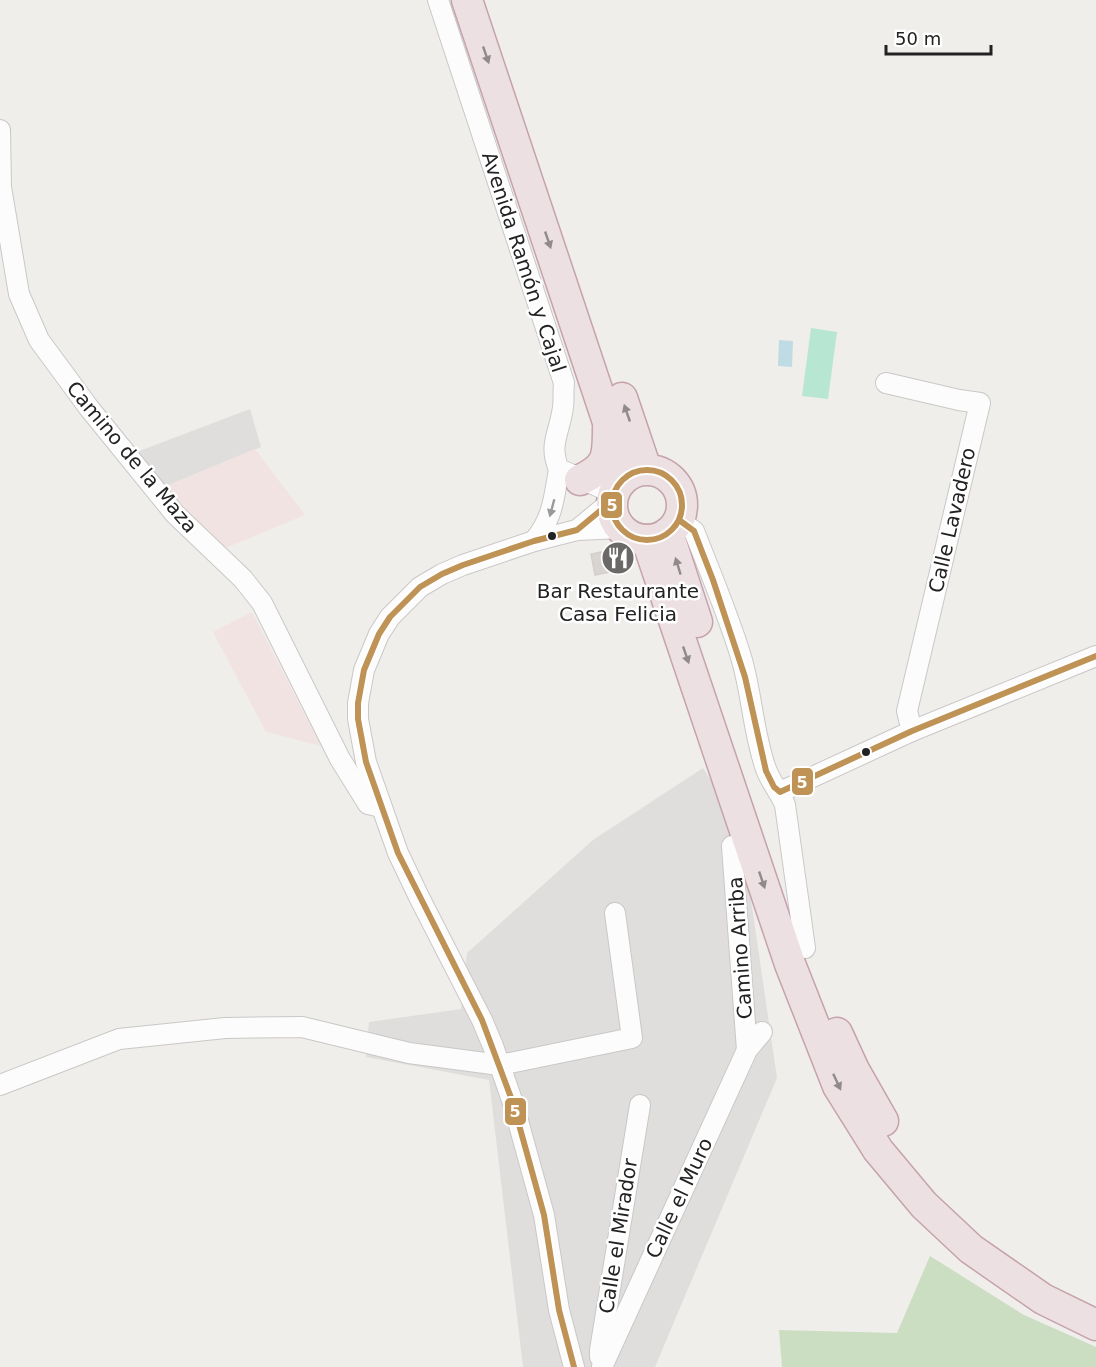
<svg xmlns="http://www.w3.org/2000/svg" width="1096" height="1367" viewBox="0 0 1096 1367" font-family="'DejaVu Sans',sans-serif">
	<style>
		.residential { fill: #dfdedc }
		.commercial { fill: #f1e3e1 }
		.forest { fill: #cbdec1 }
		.pitch { fill: #b7e6d2 }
		.water { fill: #bfdbe3 }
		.building { fill: #d7d4d2; stroke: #d3d0cc; stroke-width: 1.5 }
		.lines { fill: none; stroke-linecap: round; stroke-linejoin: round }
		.minor-casing { stroke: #c9c8c7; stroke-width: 22 }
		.highway-casing { stroke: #c5a2ac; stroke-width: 33 }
		.minor { stroke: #fdfcfc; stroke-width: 20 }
		.highway { stroke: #ece0e2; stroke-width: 30 }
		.bus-1-casing { stroke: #fff; stroke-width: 10 }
		.bus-1 { stroke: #bf9255; stroke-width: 6 }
		.oneway { fill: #918a8c }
		.oneway2 { fill: #9a9a9a }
		.bus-dot { fill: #222; stroke: #fff; stroke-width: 2 }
		.labels { text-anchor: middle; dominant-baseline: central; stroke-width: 5; stroke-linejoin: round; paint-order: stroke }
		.street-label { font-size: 20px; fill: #222; stroke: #fff }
		.poi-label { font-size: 20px; fill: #222; stroke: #fff }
		.line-badge { stroke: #fff; stroke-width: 2 }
		.badge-label { font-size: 16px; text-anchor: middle; font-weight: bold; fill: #fff }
	</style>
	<rect width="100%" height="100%" fill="#f0eeeb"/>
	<!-- residential -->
	<g class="residential">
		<polygon points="250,409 261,447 162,488 134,453"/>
		<polygon points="703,768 734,817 749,886 777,1078 655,1367 523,1367 489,1080 366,1057 369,1022 461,1009 467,953 593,840"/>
	</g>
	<!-- commercial -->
	<g class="commercial">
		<polygon points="255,449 305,515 221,550 162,488"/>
		<polygon points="252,612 321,746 266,732 213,632"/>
	</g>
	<!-- forest -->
	<polygon class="forest" points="930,1256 1024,1315 1096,1347 1096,1367 782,1367 779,1330 897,1333"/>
	<!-- pitch -->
	<polygon class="pitch" points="811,328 837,332 828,399 802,396"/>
	<!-- water -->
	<polygon class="water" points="779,340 793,341 792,367 778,366"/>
	<!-- building -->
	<polygon class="building" points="621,548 625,569 595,575 591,554"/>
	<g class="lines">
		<!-- minor casing -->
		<g class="minor-casing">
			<g id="minor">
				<path d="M438,0L564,383C563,391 564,399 563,407C560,432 548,445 559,469L613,493"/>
				<polyline points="0,130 1,187 19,294 39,340 89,408 175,514 243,579 262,603 340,759 368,804 381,807"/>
				<polyline points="886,383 959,400 980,403 907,711 912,731"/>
				<path d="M679,520L694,531C710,572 728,614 741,657C752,693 753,733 766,769C771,783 780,792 785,805L805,948"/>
				<polyline points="577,530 612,501"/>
				<path d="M534,541C553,518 554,498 559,469"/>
				<polyline points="780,792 912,731 1096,656"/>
				<polyline points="732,846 747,1050"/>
				<polyline points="0,1085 119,1039 225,1028 302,1027 409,1053 500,1065 632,1038 615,913"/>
				<polyline points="600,1357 600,1350 640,1105"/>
				<polyline points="574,1367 559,1310 544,1215 513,1103 493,1046 482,1020 419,897 398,853 366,762 358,719 358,703 364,670 379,634 390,617 420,587 442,574 463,565 534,541 577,530 621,528"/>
				<polyline points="602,1367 747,1050 762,1032"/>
			</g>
		</g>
		<!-- highway casing -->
		<g class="highway-casing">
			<g id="highway">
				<polyline points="467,0 626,476"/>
				<polyline points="622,398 646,469"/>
				<circle cx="647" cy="505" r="35"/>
				<path d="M580,480C608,467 608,457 608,428"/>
				<polyline points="668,533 697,622"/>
				<polyline points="647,540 790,964 838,1086 878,1150 924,1205 971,1249 1043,1299 1096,1325"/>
				<polyline points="837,1033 854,1070 883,1121"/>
			</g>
		</g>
		<!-- minor -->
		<use href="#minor" class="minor"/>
		<!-- highway -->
		<use href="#highway" class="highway"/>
		<!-- bus-1 casing -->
		<g class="bus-1-casing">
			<g id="bus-1">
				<circle cx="647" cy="505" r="35"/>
				<polyline points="679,520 694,531 713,580 745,677 766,771 774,787 780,792 912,731 1096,656"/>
				<polyline points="574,1367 559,1310 544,1215 513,1103 482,1020 398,853 366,762 358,719 358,703 364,670 379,634 390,617 420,587 442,574 463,565 534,541 577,530 612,501"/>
			</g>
		</g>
		<!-- bus-1 -->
		<use href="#bus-1" class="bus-1"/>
	</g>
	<!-- one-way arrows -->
	<defs><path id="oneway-solid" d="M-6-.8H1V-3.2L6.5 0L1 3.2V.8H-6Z" transform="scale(1.5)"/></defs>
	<g class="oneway">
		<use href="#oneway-solid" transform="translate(486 55) rotate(71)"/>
		<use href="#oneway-solid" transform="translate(548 240) rotate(71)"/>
		<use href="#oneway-solid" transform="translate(627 413) rotate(-109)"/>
		<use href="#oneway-solid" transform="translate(678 566) rotate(-107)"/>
		<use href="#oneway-solid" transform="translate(686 655) rotate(71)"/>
		<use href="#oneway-solid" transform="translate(762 880) rotate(71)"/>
		<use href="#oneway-solid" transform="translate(837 1082) rotate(65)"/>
	</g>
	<use class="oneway2" href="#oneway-solid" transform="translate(552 508) rotate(105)"/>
	<!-- icons -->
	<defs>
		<g id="restaurant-disc" transform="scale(1.725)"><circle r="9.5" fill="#6a6968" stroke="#fff"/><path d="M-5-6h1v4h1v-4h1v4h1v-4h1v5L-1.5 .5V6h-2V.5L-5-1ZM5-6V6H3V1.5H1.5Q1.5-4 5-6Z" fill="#fff"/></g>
	</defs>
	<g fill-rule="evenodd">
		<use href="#restaurant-disc" x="618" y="558"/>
	</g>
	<!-- markers -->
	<g class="bus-dot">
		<circle cx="552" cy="536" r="5"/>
		<circle cx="866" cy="752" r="5"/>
	</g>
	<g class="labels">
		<!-- street labels -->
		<g class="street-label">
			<text transform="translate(524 262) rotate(72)">Avenida Ramón y Cajal</text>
			<text transform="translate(132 457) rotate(50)">Camino de la Maza</text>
			<text transform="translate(952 520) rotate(-77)">Calle Lavadero</text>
			<text transform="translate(740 948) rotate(-94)">Camino Arriba</text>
			<text transform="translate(679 1198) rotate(-65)">Calle el Muro</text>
			<text transform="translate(618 1236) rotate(-81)">Calle el Mirador</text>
		</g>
		<!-- poi labels -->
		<g class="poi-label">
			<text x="618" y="591">Bar Restaurante<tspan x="618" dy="23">Casa Felicia</tspan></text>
		</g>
	</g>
	<g class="line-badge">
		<rect x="600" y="491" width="23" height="28" rx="6" fill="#bf9255"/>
		<rect x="791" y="767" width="23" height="29" rx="6" fill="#bf9255"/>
		<rect x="504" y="1097" width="23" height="29" rx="6" fill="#bf9255"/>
	</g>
	<g class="badge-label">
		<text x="612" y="511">5</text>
		<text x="802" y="788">5</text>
		<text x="515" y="1117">5</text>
	</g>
	<!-- scale -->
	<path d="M886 45v9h105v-9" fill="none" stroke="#222222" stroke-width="3"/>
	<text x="895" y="45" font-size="18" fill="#222222" stroke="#ffffff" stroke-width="4.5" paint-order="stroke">50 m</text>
</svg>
